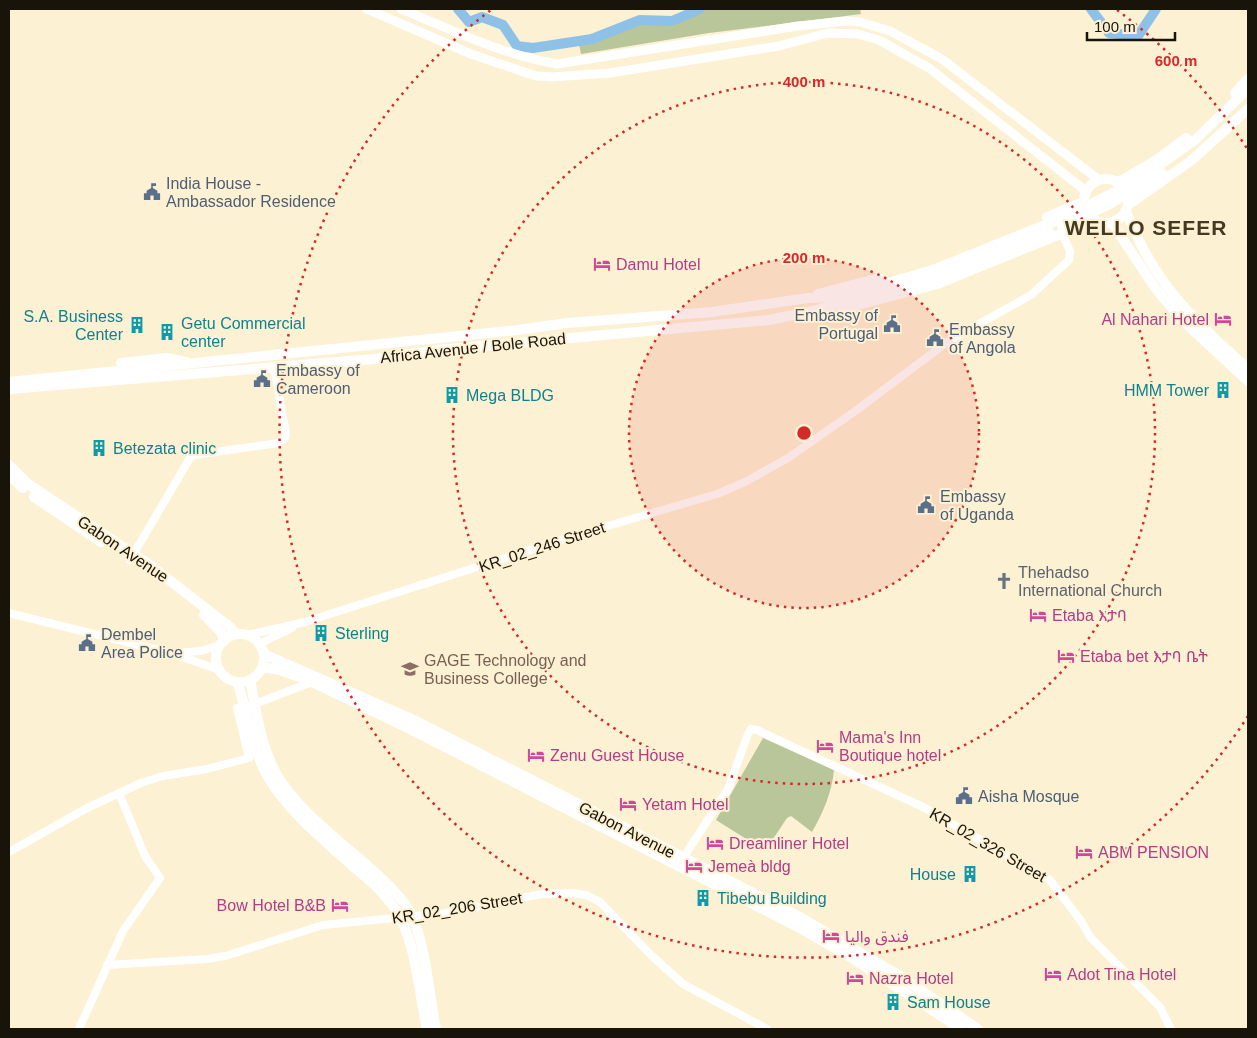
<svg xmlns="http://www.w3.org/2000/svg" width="1257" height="1038" viewBox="0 0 1257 1038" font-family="Helvetica,'Noto Sans Arabic','Noto Sans Ethiopic',sans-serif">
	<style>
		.green { fill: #b8c69a }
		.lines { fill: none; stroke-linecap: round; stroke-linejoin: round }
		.river { stroke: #8ec1e8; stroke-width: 10 }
		.tertiary { stroke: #fff; stroke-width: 8 }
		.secondary { stroke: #fff; stroke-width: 9 }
		.primary { stroke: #fff; stroke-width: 10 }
		.ring { fill: none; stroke: #d62828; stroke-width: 2.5; stroke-dasharray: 2.5 5 }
		.labels { text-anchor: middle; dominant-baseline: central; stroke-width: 4; stroke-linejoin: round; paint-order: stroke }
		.service-label { font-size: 16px; fill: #4e5e75; stroke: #fdf1d3; text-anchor: start }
		.hotel-label { font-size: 16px; fill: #b23c85; stroke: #fdf1d3; text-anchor: start }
		.culture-label { font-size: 16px; fill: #0d838f; stroke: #fdf1d3; text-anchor: start }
		.street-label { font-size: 16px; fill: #18140a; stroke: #fdf1d3 }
		.worship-label { font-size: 16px; fill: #5b616d; stroke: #fdf1d3; text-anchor: start }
		.education-label { font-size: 16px; fill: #785e54; stroke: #fdf1d3; text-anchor: start }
		.district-label { font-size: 21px; font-weight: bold; letter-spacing: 1px; fill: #443a21; stroke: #fdf1d3 }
		.centre { fill: #d62828; stroke: #fdf1d3; stroke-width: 2.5 }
		.ring-label { font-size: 15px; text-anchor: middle; font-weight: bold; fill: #d62828; stroke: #fdf1d3; stroke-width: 4; stroke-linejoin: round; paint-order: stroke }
	</style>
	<rect width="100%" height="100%" fill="#fdf1d3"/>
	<!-- green -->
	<g class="green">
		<polygon points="701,9 860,9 861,14 709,33 581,54 579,44 640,24 673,25"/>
		<path d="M763,738L834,770C832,792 823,813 812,832L791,816L787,818L765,851L716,820Z"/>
	</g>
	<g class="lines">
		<!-- river -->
		<g class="river">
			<polyline points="458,9 469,22 482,17 503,25 517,46 533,48 592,39 640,20 672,21 700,9"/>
			<polyline points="1091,9 1109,33 1138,36 1156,9"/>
		</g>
		<!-- tertiary -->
		<g class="tertiary">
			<polyline points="130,560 190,458 194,455 279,443 285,438 286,434 274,367"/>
			<polyline points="9,613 171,653 217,669"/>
			<polyline points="247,635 305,622 577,535 717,494 745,482 788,458 854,412 950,340 1031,295 1069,260 1070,251 1062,234"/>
			<polyline points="259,644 292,628"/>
			<polyline points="175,653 201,651 220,645"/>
			<polyline points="9,852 87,808 141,783 163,776 207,769 249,758 237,708 255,704 312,682"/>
			<polyline points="683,858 728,789 748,734 751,729 757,730 923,807 1050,880 1081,921 1090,937 1160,1007 1171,1029"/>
			<polyline points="107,965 207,959 225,956 323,925 446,913 542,894 572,893 586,895 600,902 651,955 683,984 767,1029"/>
			<polyline points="79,1029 123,931 160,878 145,856 119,793"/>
		</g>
		<!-- secondary -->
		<g class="secondary">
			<polyline points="367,9 471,54 536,76 552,77 610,73 779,46 828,33 858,34 879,40 929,68 1086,191"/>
			<path d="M401,9C452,30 503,55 557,64L798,26L847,21L860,22L890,31L942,59L1099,180"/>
		</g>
		<!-- primary -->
		<g class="primary">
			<polyline points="1235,93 1248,79"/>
			<circle cx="1106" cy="201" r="22"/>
			<polyline points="1117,183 1158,159 1186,138"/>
			<polyline points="1128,205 1192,160 1248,109"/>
			<path d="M1126,211C1153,282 1193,320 1248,369"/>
			<polyline points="1047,217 1078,204"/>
			<polyline points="1112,223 1156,289 1180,318 1248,381"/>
			<polyline points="1062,226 1110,204 1162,173"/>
			<polyline points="818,294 879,278"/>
			<polyline points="828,309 843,309 937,284 1095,220"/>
			<polyline points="121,363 167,358 186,362"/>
			<polyline points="9,382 518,330 567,323 712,312 808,298 838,297 933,270 1070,215 1140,179 1195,140 1248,89"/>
			<polyline points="9,389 374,359 438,350 769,320 817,310 842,301 913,283 989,257 1049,231"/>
			<polyline points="9,465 28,484 150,565 231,628 236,634"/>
			<polyline points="9,475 23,488"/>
			<polyline points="34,497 101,542"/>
			<polyline points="204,615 221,632 224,641"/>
			<circle cx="240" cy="658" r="24"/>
			<polyline points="264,654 414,720 800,917 900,976 978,1029"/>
			<polyline points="262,667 280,670 310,681 410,729 796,926 849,956 961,1029"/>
			<path d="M250,680C257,713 260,745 277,775C309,827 368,857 405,904C425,930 429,996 436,1029"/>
			<path d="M237,682C249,714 251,749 269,779C290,813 326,842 356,869C373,883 391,899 401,919C417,953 419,993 427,1029"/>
		</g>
	</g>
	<!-- distance rings -->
	<circle cx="804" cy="433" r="175" fill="#d62828" fill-opacity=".12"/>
	<g class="ring">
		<circle cx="804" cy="433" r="175"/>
		<circle cx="804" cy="433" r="351"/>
		<path d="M1248 716A526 526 0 1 1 491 10M1117 10A526 526 0 0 1 1248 150"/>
	</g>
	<!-- icons -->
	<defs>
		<g id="civic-bare" transform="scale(1.35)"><path d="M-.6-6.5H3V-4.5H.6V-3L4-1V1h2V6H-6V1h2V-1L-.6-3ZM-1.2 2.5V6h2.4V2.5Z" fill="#5c6f8a" stroke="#fdf1d3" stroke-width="2.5" paint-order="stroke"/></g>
		<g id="hotel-bare" transform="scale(1.35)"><path d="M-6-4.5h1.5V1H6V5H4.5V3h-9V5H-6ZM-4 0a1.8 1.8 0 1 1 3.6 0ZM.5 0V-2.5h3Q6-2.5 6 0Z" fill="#d1479c" stroke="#fdf1d3" stroke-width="2.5" paint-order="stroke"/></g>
		<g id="building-bare" transform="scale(1.35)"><path d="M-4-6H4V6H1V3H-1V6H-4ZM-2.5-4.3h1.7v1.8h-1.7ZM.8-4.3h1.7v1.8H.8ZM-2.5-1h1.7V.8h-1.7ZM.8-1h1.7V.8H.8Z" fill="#0f9aa8" stroke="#fdf1d3" stroke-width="2.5" paint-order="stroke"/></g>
		<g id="church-bare" transform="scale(1.35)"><path d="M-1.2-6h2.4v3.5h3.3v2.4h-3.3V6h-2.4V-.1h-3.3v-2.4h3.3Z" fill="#6b7280" stroke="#fdf1d3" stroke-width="2.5" paint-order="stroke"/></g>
		<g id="university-bare" transform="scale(1.35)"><path d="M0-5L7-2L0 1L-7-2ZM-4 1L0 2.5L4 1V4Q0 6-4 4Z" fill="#8d6e63" stroke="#fdf1d3" stroke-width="2.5" paint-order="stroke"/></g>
	</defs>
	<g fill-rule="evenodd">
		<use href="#civic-bare" x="152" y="192"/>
		<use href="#hotel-bare" x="602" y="264"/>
		<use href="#hotel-bare" x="1223" y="319"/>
		<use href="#civic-bare" x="892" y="324"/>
		<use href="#building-bare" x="137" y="325"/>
		<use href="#building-bare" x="167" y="332"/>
		<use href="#civic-bare" x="935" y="338"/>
		<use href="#civic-bare" x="262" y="379"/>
		<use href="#building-bare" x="1223" y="390"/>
		<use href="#building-bare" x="452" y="395"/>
		<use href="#building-bare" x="99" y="448"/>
		<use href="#civic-bare" x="926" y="505"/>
		<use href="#church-bare" x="1004" y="581"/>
		<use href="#hotel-bare" x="1038" y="615"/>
		<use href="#building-bare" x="321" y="633"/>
		<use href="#civic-bare" x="87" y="643"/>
		<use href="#hotel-bare" x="1066" y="656"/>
		<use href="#university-bare" x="410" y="669"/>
		<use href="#hotel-bare" x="825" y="746"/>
		<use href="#hotel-bare" x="536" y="755"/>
		<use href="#civic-bare" x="964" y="796"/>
		<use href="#hotel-bare" x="628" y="804"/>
		<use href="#hotel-bare" x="715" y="843"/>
		<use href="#hotel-bare" x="1084" y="852"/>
		<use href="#hotel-bare" x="694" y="866"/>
		<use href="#building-bare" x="970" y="874"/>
		<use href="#building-bare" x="703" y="898"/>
		<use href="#hotel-bare" x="340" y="905"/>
		<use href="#hotel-bare" x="831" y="936"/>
		<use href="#hotel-bare" x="1053" y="974"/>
		<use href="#hotel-bare" x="855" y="978"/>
		<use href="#building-bare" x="893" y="1002"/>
	</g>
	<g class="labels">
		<!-- service labels -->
		<g class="service-label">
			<text x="166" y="183">India House -<tspan x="166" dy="18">Ambassador Residence</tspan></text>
			<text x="878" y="315" text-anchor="end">Embassy of<tspan x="878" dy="18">Portugal</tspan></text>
			<text x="949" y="329">Embassy<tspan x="949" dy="18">of Angola</tspan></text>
			<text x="276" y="370">Embassy of<tspan x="276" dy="18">Cameroon</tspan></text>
			<text x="940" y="496">Embassy<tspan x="940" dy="18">of Uganda</tspan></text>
			<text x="101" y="634">Dembel<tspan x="101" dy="18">Area Police</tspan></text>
			<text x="978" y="796">Aisha Mosque</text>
		</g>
		<!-- hotel labels -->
		<g class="hotel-label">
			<text x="616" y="264">Damu Hotel</text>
			<text x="1209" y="319" text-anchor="end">Al Nahari Hotel</text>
			<text x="1052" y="615">Etaba እታባ</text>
			<text x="1080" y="656">Etaba bet እታባ ቤት</text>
			<text x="839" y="737">Mama's Inn<tspan x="839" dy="18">Boutique hotel</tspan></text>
			<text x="550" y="755">Zenu Guest House</text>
			<text x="642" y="804">Yetam Hotel</text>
			<text x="729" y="843">Dreamliner Hotel</text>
			<text x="1098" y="852">ABM PENSION</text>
			<text x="708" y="866">Jemeà bldg</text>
			<text x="326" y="905" text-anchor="end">Bow Hotel B&amp;B</text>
			<text x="845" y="936">فندق واليا</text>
			<text x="1067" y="974">Adot Tina Hotel</text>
			<text x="869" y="978">Nazra Hotel</text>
		</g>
		<!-- culture labels -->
		<g class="culture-label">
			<text x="123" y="316" text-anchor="end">S.A. Business<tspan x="123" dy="18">Center</tspan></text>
			<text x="181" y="323">Getu Commercial<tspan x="181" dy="18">center</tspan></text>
			<text x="1209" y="390" text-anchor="end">HMM Tower</text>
			<text x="466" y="395">Mega BLDG</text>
			<text x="113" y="448">Betezata clinic</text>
			<text x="335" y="633">Sterling</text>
			<text x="956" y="874" text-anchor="end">House</text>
			<text x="717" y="898">Tibebu Building</text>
			<text x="907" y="1002">Sam House</text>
		</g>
		<!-- street labels -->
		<g class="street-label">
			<text transform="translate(473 348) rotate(-6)">Africa Avenue / Bole Road</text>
			<text transform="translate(542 547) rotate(-18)">KR_02_246 Street</text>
			<text transform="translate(123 549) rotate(34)">Gabon Avenue</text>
			<text transform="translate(627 830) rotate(27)">Gabon Avenue</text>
			<text transform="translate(988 845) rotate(30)">KR_02_326 Street</text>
			<text transform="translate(457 908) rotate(-9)">KR_02_206 Street</text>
		</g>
		<!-- worship labels -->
		<g class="worship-label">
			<text x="1018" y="572">Thehadso<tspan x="1018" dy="18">International Church</tspan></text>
		</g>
		<!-- education labels -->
		<g class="education-label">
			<text x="424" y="660">GAGE Technology and<tspan x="424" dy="18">Business College</tspan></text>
		</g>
		<!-- district labels -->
		<g class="district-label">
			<text x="1146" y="227">WELLO SEFER</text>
		</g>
	</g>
	<circle cx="804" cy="433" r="8" class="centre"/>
	<g class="ring-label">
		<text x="1176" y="66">600 m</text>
		<text x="804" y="87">400 m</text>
		<text x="804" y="263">200 m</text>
	</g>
	<!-- border -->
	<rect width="1257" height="1038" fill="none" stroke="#18140a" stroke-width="20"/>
	<!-- scale -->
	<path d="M1087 32v8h88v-8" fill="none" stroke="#18140a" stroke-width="2.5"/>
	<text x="1094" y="32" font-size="15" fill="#18140a" stroke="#fdf1d3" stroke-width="4" paint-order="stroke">100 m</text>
</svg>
